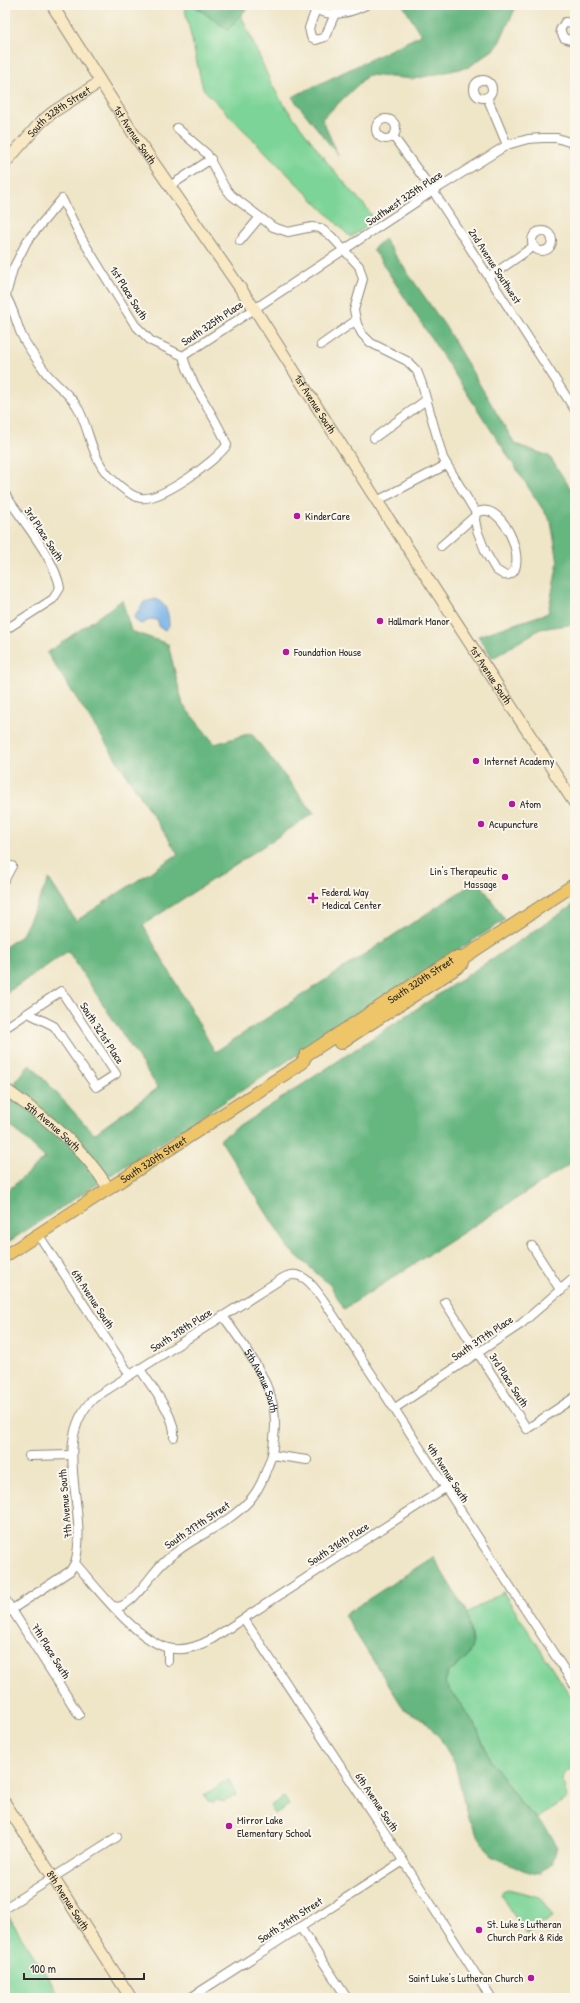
<svg xmlns="http://www.w3.org/2000/svg" width="580" height="2003" viewBox="0 0 580 2003" font-family="'Patrick Hand',sans-serif">
	<style>
		.green { fill: #7dd498; stroke: #548062 }
		.forest { fill: #66b680; stroke: #487056 }
		.water { fill: #77b3e9; stroke: #516f8a }
		.lines { fill: none; stroke-linecap: round; stroke-linejoin: round }
		.street-casing { stroke: #8d8879; stroke-width: 10 }
		.secondary-casing { stroke: #8d8879; stroke-width: 13 }
		.primary-casing { stroke: #8d8879; stroke-width: 14 }
		.street { stroke: #fff; stroke-width: 8 }
		.secondary { stroke: #f8e8c3; stroke-width: 11 }
		.primary { stroke: #eec569; stroke-width: 12 }
		.poi-dot { fill: #b5179e; stroke: #fbf7ec; stroke-width: 1.5 }
		.labels { text-anchor: middle; dominant-baseline: central; stroke-width: 4; stroke-linejoin: round; paint-order: stroke }
		.street-label { font-size: 11px; fill: #2b2b2b; stroke: #fbf7ec }
		.poi-label { font-size: 11px; fill: #2b2b2b; stroke: #fbf7ec; text-anchor: start }
	</style>
	<rect width="100%" height="100%" fill="#fbf7ec"/>
	<filter id="ink" filterUnits="userSpaceOnUse"><feTurbulence type="fractalNoise" baseFrequency=".025" numOctaves="2"/><feDisplacementMap in="SourceGraphic" scale="8" xChannelSelector="R" yChannelSelector="G"/><feConvolveMatrix kernelMatrix="1 2 1 2 8 2 1 2 1" color-interpolation-filters="sRGB"/></filter>
	<filter id="wash" filterUnits="userSpaceOnUse"><feTurbulence type="fractalNoise" baseFrequency=".012" numOctaves="4" result="noise"/><feDisplacementMap in="SourceGraphic" scale="16" xChannelSelector="R" yChannelSelector="G"/><feGaussianBlur stdDeviation="0.9" result="paint"/><feColorMatrix in="noise" values="0 0 0 0 0 0 0 0 0 0 0 0 0 0 0 0 0 1.4 0 .05"/><feComposite in="paint" operator="in"/></filter>
	<g filter="url(#wash)">
		<rect width="100%" height="100%" fill="#efe5c7"/>
		<!-- green -->
		<g class="green">
			<polygon points="184,5 193,5 228,30 241,15 271,83 282,102 330,166 366,207 374,219 373,222 351,237 347,234 203,89"/>
			<path d="M503,1592L575,1703V1767C555,1775 565,1782 567,1798L537,1819L520,1802L490,1760L475,1724L445,1683L448,1672C479,1651 473,1648 467,1613Z"/>
			<polygon points="228,1779 237,1794 224,1802 216,1800 213,1803 209,1802 204,1795"/>
			<polygon points="284,1797 289,1805 275,1814 270,1806"/>
			<polygon points="508,1889 540,1897 553,1917 526,1934 500,1894"/>
			<polygon points="5,1911 61,1998 5,1998"/>
		</g>
		<!-- forest -->
		<g class="forest">
			<polygon points="193,5 250,5 228,30"/>
			<polygon points="403,5 517,5 497,47 469,67 414,79 368,75 322,119 338,155 292,97 421,35"/>
			<polygon points="384,239 445,326 515,444 549,456 575,495 575,624 540,629 493,658 478,636 548,613 558,562 551,522 373,249"/>
			<polygon points="122,600 131,631 168,644 183,705 215,744 251,733 314,813 143,925 215,1052 478,880 505,920 5,1244 5,1193 45,1158 5,1120 5,1095 30,1064 94,1134 158,1088 68,951 5,994 5,947 22,935 49,879 76,921 178,854 47,653"/>
			<polygon points="575,904 575,1161 344,1309 330,1285 289,1249 220,1139"/>
			<polygon points="433,1557 467,1613 472,1646 466,1659 448,1672 445,1683 475,1724 490,1760 520,1802 550,1833 557,1847 552,1864 540,1873 529,1872 491,1856 468,1819 455,1764 440,1738 424,1720 404,1709 344,1615"/>
		</g>
		<!-- water -->
		<path class="water" d="M156,599C167,605 169,614 169,626L165,630L160,628L157,620L151,619L141,624L136,621L134,617L144,602Z"/>
	</g>
	<g filter="url(#ink)">
		<g class="lines">
			<!-- street casing -->
			<g class="street-casing">
				<g id="street">
					<path d="M309,5C326,19 348,14 366,5"/>
					<polyline points="316,9 309,28 311,37 316,40 325,37 335,14"/>
					<polyline points="575,23 565,22 560,30 564,38 570,40 575,38"/>
					<circle cx="483" cy="89" r="9"/>
					<polyline points="487,97 507,145"/>
					<circle cx="386" cy="129" r="10"/>
					<path d="M177,128L207,154L224,186L231,195L273,227L288,232L312,227L320,228L331,236L359,266L363,279L354,310L357,324L362,334L371,343L407,361L417,371L422,384L443,458L476,513L475,520L477,530L486,553L496,570L504,575C533,579 506,496 476,513"/>
					<polyline points="393,136 433,191 575,410"/>
					<polyline points="170,186 211,159"/>
					<circle cx="542" cy="241" r="10"/>
					<polyline points="240,241 260,217"/>
					<polyline points="489,277 534,246"/>
					<path d="M5,295C13,306 16,322 21,334C27,347 36,358 44,370C53,384 70,393 78,408C88,426 90,449 102,467C108,477 130,497 141,498C161,501 216,461 227,445C215,414 191,387 183,356L151,341L135,325L82,239L62,199L27,241L13,269L6,295"/>
					<polyline points="321,345 355,321"/>
					<polyline points="183,356 433,191 507,145 528,139 543,138 557,138 575,144"/>
					<polyline points="374,438 426,400"/>
					<path d="M5,494C21,519 56,560 60,588L53,599L5,630"/>
					<polyline points="377,501 446,465"/>
					<polyline points="441,546 475,516"/>
					<polyline points="5,879 12,866"/>
					<polyline points="5,1028 61,991 116,1074 96,1087 54,1026 28,1013"/>
					<polyline points="38,1234 130,1375"/>
					<polyline points="532,1246 561,1291"/>
					<polyline points="445,1302 527,1429 575,1397"/>
					<path id="s1" d="M223,1316C242,1343 265,1372 273,1405C277,1421 274,1439 272,1455"/>
					<path d="M140,1369C151,1387 176,1415 174,1437"/>
					<polyline points="395,1408 521,1324 575,1277"/>
					<polyline points="29,1456 72,1455"/>
					<path d="M445,1488L212,1639C199,1646 183,1652 168,1648C135,1639 97,1588 75,1563C90,1510 49,1441 94,1398L283,1278C302,1267 314,1287 324,1301L575,1686"/>
					<polyline points="5,1599 79,1715"/>
					<path d="M114,1606C129,1612 150,1575 162,1564C188,1538 224,1528 249,1501C261,1488 266,1471 272,1455L307,1460"/>
					<polyline points="5,1614 70,1571 75,1563"/>
					<polyline points="244,1619 393,1845 491,1998"/>
					<polyline points="168,1648 168,1661"/>
					<polyline points="5,1908 117,1837"/>
					<polyline points="300,1927 347,1998"/>
					<polyline points="190,1998 402,1862"/>
				</g>
			</g>
			<!-- secondary casing -->
			<g class="secondary-casing">
				<g id="secondary">
					<path id="s2" d="M52,5L133,133L254,308L377,501L575,804"/>
					<path id="s3" d="M5,163L41,122L53,112L100,82"/>
					<path id="s4" d="M5,1089C48,1120 80,1143 109,1189"/>
					<path id="s5" d="M5,1803L131,1998"/>
				</g>
			</g>
			<!-- primary casing -->
			<g class="primary-casing">
				<g id="primary">
					<polyline points="340,1043 461,965 463,958"/>
					<path id="s6" d="M5,1256L302,1063L306,1055L454,958H463L575,884"/>
				</g>
			</g>
			<!-- street -->
			<use href="#street" class="street"/>
			<!-- secondary -->
			<use href="#secondary" class="secondary"/>
			<!-- primary -->
			<use href="#primary" class="primary"/>
		</g>
	</g>
	<!-- markers -->
	<g class="poi-dot">
		<circle cx="297" cy="516" r="4"/>
		<circle cx="380" cy="621" r="4"/>
		<circle cx="286" cy="652" r="4"/>
		<circle cx="476" cy="761" r="4"/>
		<circle cx="512" cy="804" r="4"/>
		<circle cx="481" cy="824" r="4"/>
		<circle cx="505" cy="877" r="4"/>
		<path d="M311 892h4v4h4v4h-4v4h-4v-4h-4v-4h4z"/>
		<circle cx="229" cy="1826" r="4"/>
		<circle cx="479" cy="1930" r="4"/>
		<circle cx="531" cy="1978" r="4"/>
	</g>
	<g class="labels">
		<!-- street labels -->
		<g class="street-label">
			<text stroke="none"><textPath href="#s3" startOffset="75">South 328th Street</textPath></text>
			<text stroke="none"><textPath href="#s2" startOffset="154">1st Avenue South</textPath></text>
			<text transform="translate(404 198) rotate(-34)">Southwest 325th Place</text>
			<text transform="translate(495 266) rotate(57)">2nd Avenue Southwest</text>
			<text transform="translate(129 293) rotate(58)">1st Place South</text>
			<text transform="translate(212 323) rotate(-34)">South 325th Place</text>
			<text stroke="none"><textPath href="#s2" startOffset="478">1st Avenue South</textPath></text>
			<text transform="translate(44 534) rotate(57)">3rd Place South</text>
			<text stroke="none"><textPath href="#s2" startOffset="801">1st Avenue South</textPath></text>
			<text stroke="none"><textPath href="#s6" startOffset="500">South 320th Street</textPath></text>
			<text transform="translate(102 1033) rotate(57)">South 321st Place</text>
			<text stroke="none"><textPath href="#s4" startOffset="61">5th Avenue South</textPath></text>
			<text stroke="none"><textPath href="#s6" startOffset="177">South 320th Street</textPath></text>
			<text transform="translate(93 1299) rotate(57)">6th Avenue South</text>
			<text transform="translate(181 1330) rotate(-33)">South 318th Place</text>
			<text transform="translate(482 1338) rotate(-34)">South 317th Place</text>
			<text transform="translate(509 1380) rotate(57)">3rd Place South</text>
			<text stroke="none"><textPath href="#s1" startOffset="76">5th Avenue South</textPath></text>
			<text transform="translate(448 1473) rotate(57)">4th Avenue South</text>
			<text transform="translate(65 1504) rotate(-95)">7th Avenue South</text>
			<text transform="translate(197 1525) rotate(-34)">South 317th Street</text>
			<text transform="translate(338 1544) rotate(-33)">South 316th Place</text>
			<text transform="translate(51 1651) rotate(58)">7th Place South</text>
			<text transform="translate(377 1802) rotate(56)">6th Avenue South</text>
			<text stroke="none"><textPath href="#s5" startOffset="116">8th Avenue South</textPath></text>
			<text transform="translate(290 1920) rotate(-33)">South 314th Street</text>
		</g>
		<!-- poi labels -->
		<g class="poi-label">
			<text x="305" y="516">KinderCare</text>
			<text x="388" y="621">Hallmark Manor</text>
			<text x="294" y="652">Foundation House</text>
			<text x="484" y="761">Internet Academy</text>
			<text x="520" y="804">Atom</text>
			<text x="489" y="824">Acupuncture</text>
			<text x="497" y="871" text-anchor="end">Lin's Therapeutic<tspan x="497" dy="13">Massage</tspan></text>
			<text x="322" y="892">Federal Way<tspan x="322" dy="13">Medical Center</tspan></text>
			<text x="237" y="1820">Mirror Lake<tspan x="237" dy="13">Elementary School</tspan></text>
			<text x="487" y="1924">St. Luke's Lutheran<tspan x="487" dy="13">Church Park &amp; Ride</tspan></text>
			<text x="523" y="1978" text-anchor="end">Saint Luke's Lutheran Church</text>
		</g>
	</g>
	<!-- margin -->
	<rect width="580" height="2003" fill="none" stroke="#fbf7ec" stroke-width="20"/>
	<!-- scale -->
	<path d="M24 1973v6h120v-6" fill="none" stroke="#2b2b2b" stroke-width="2"/>
	<text x="30" y="1973" font-size="12" fill="#2b2b2b" stroke="#fbf7ec" stroke-width="3" paint-order="stroke">100 m</text>
</svg>
